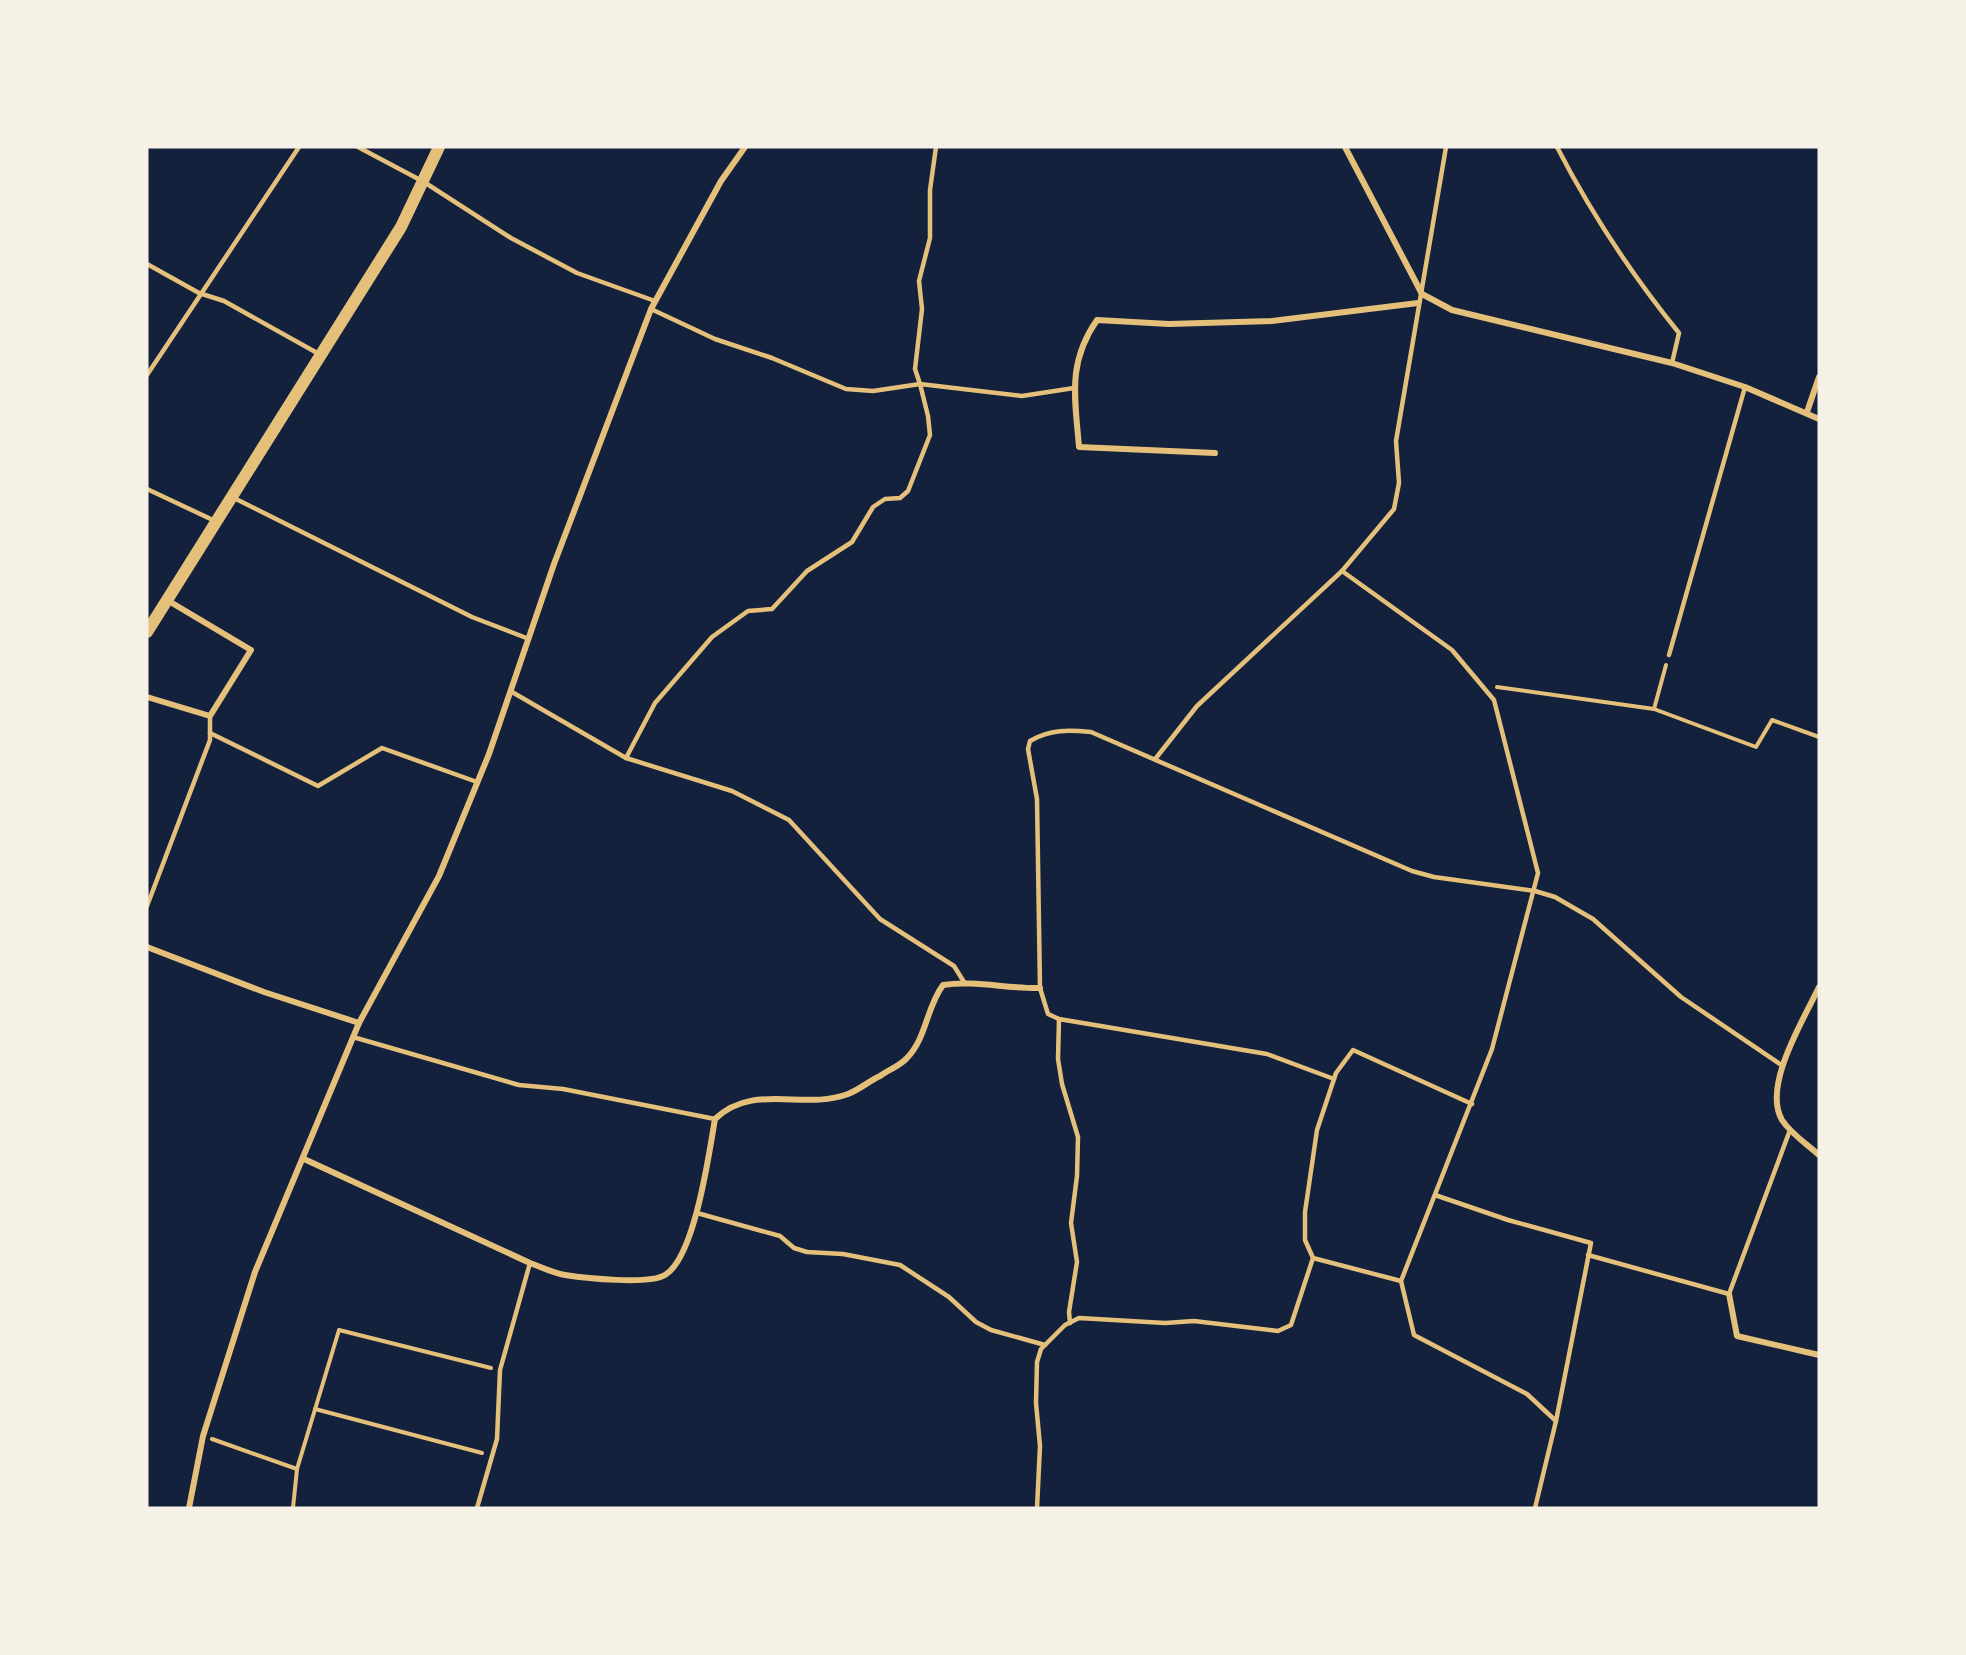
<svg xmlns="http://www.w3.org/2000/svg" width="1966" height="1655" viewBox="0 0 1966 1655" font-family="'Roboto Condensed',sans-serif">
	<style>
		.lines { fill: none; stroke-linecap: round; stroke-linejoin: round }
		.path { stroke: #e5c07b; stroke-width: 4 }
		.service { stroke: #e5c07b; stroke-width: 4.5 }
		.minor { stroke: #e5c07b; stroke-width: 6 }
		.secondary { stroke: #e5c07b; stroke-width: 12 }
	</style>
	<rect width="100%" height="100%" fill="#14213d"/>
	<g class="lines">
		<!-- path -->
		<g class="path">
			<polyline points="1497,687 1654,709 1756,747 1772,720 1819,737"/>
			<polyline points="1654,709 1666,665"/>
			<polyline points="315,1409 482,1453"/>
			<polyline points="212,1439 297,1469"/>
			<polyline points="293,1508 297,1469 339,1330 491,1368"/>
		</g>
		<!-- service -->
		<g class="service">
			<polyline points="358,147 424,182 511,238 577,273 655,301"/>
			<polyline points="1446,147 1396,441 1399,483 1394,509 1342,571 1452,650 1494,700 1538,873 1492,1049 1401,1281 1414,1335 1527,1394 1556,1421 1535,1508"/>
			<path d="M1557,147C1591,213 1632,275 1679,333L1672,363"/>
			<polyline points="147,264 199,293 224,301 319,354"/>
			<polyline points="651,309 715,339 772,358 846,389 873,391 920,384 915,369 922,309 919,281 930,238 930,190 936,147"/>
			<polyline points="147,375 299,147"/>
			<polyline points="147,489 215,521"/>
			<polyline points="234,498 472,617 529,639"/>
			<polyline points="1669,655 1745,387"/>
			<polyline points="512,692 626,758 732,791 789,820 880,919 954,966 964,982"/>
			<polyline points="210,733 318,786 382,748 477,782"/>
			<polyline points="626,758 655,703 712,637 748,611 772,609 807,571 852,542 873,507 885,499 900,498 908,491 930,435 928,416 920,384 1022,396 1074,388"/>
			<polyline points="1156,758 1197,706 1342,571"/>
			<polyline points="147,906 210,740 210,716"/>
			<polyline points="1059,1019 1058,1059 1062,1084 1078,1137 1077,1176 1071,1223 1077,1262 1069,1312 1070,1323"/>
			<polyline points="353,1037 519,1085 563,1089 715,1119"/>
			<path d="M1334,1079L1267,1054L1059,1019L1048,1014L1040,988L1037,799L1028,749L1030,741C1050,729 1069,730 1091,732L1412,871L1434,877L1535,891L1555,897L1593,919L1681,997L1783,1066"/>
			<polyline points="1435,1195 1508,1220 1591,1243 1556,1421"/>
			<polyline points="697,1213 780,1236 794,1248 807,1252 843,1254 900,1265 949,1297 976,1322 991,1330 1045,1345"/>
			<polyline points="1588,1255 1729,1294 1790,1130"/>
			<polyline points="1313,1258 1401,1281"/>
			<polyline points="477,1508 497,1439 500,1370 530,1263"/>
			<polyline points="1037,1508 1040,1446 1036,1403 1037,1362 1041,1349 1065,1325 1079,1318 1165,1323 1194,1321 1278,1331 1291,1325 1313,1258 1305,1240 1305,1212 1317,1130 1336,1073 1353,1050 1472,1104"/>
		</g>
		<!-- minor -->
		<g class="minor">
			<polyline points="1345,147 1422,294 1452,310 1672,363 1745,387 1819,419"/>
			<polyline points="1807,412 1819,377"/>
			<path d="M1215,453L1079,447C1075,398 1067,363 1097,320L1169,324L1272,321L1418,303"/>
			<polyline points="147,697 210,716 251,650 167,600"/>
			<polyline points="147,947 264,992 359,1023"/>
			<path d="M1819,987C1804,1019 1762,1086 1782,1120C1791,1134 1807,1144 1819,1155"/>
			<path d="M304,1159L530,1263C541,1267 553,1273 565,1275C584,1278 649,1285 665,1275C695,1257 709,1153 715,1119C754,1082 803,1111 848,1094C859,1090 869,1081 880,1076C888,1070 900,1066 907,1058C927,1037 926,1008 943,985C975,980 1007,989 1040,988"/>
			<polyline points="1729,1294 1737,1336 1819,1355"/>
			<polyline points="189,1508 203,1436 255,1272 359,1023 439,876 489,754 554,564 651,309 721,181 745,147"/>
		</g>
		<!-- secondary -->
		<polyline class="secondary" points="147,632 401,227 439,147"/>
	</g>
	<!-- border -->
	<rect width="1966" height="1655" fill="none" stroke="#f6f1e7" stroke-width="297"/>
</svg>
